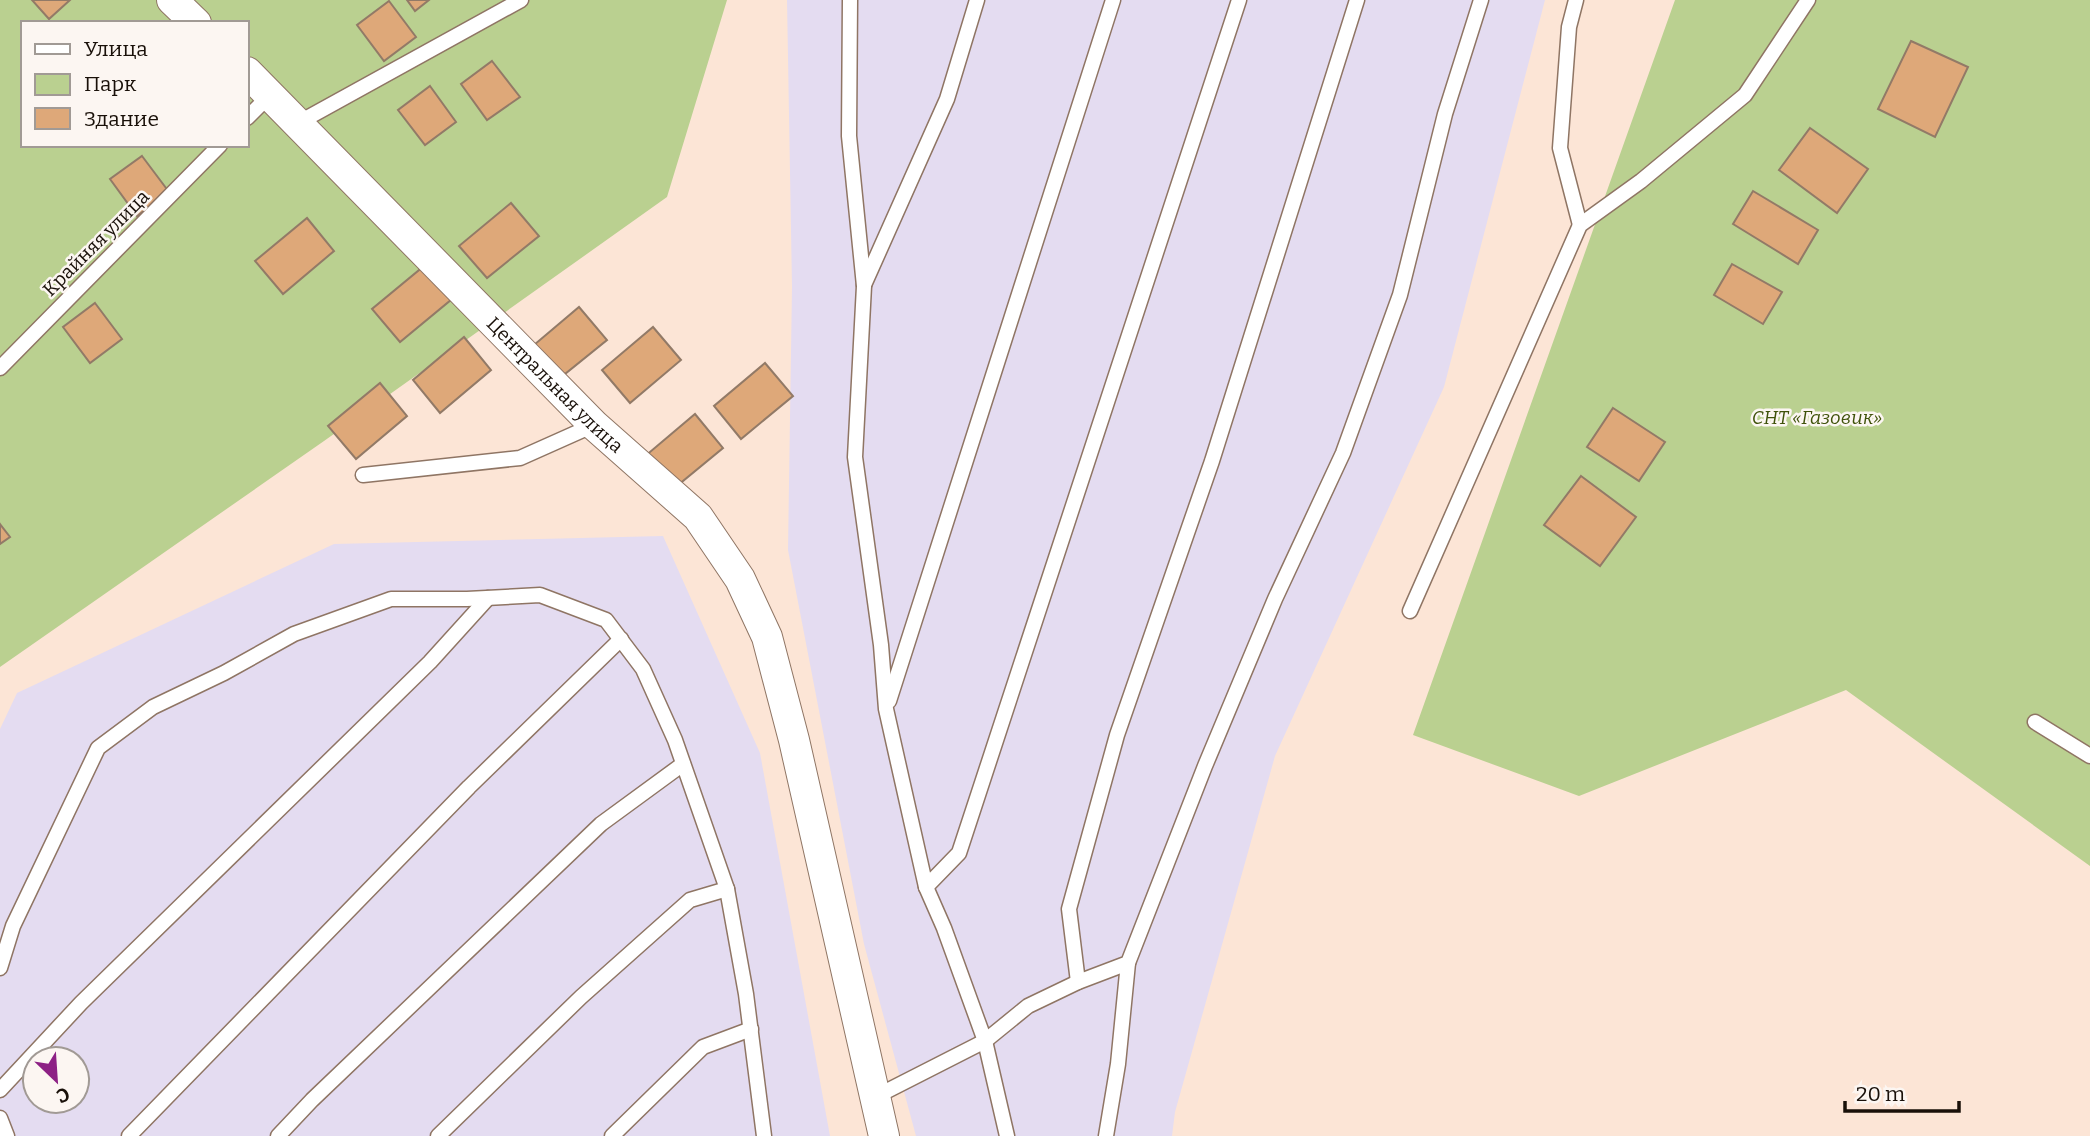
<svg xmlns="http://www.w3.org/2000/svg" width="2090" height="1136" viewBox="0 0 2090 1136" font-family="Bitter,serif">
	<style>
		.industrial { fill: #e4dcf1; fill-rule: evenodd }
		.green { fill: #bad090; fill-rule: evenodd }
		.building { fill: #dea879; stroke: #927a67; stroke-width: 2 }
		.lines { fill: none; stroke-linecap: round; stroke-linejoin: round }
		.lane-casing { stroke: #8f7564; stroke-width: 17 }
		.street-casing { stroke: #8f7564; stroke-width: 32 }
		.lane { stroke: #fff; stroke-width: 14 }
		.street { stroke: #fff; stroke-width: 30 }
		.labels { text-anchor: middle; dominant-baseline: central; stroke-width: 5; stroke-linejoin: round; paint-order: stroke }
		.street-label { font-size: 19px; fill: #191009; stroke: #fcf6f2 }
		.park-label { font-size: 19px; font-style: italic; fill: #3f520a; stroke: #fcf6f2 }
	</style>
	<rect width="100%" height="100%" fill="#fce5d6"/>
	<!-- industrial -->
	<g class="industrial">
		<polygon points="787,0 1545,0 1444,387 1275,756 1175,1112 1172,1136 916,1136 864,944 788,550 792,287"/>
		<path d="M663,536L760,753L830,1136H0V729L17,693L334,544ZM35,1059H77V1101H35Z"/>
	</g>
	<!-- green -->
	<g class="green">
		<path d="M0,0H727L667,197L324,441L0,667ZM23,23H247V145H23Z"/>
		<polygon points="1675,0 2090,0 2090,866 1846,690 1579,796 1413,735"/>
	</g>
	<!-- building -->
	<g class="building">
		<polygon points="32,0 70,0 49,19"/>
		<polygon points="407,0 429,0 415,11"/>
		<polygon points="389,1 416,37 384,61 357,25"/>
		<polygon points="1911,41 1968,67 1935,137 1878,109"/>
		<polygon points="492,61 520,97 487,120 461,84"/>
		<polygon points="430,86 456,122 425,145 398,110"/>
		<polygon points="1810,128 1868,169 1837,213 1779,170"/>
		<polygon points="142,156 169,192 137,216 110,179"/>
		<polygon points="1753,191 1818,230 1798,264 1733,224"/>
		<polygon points="511,203 539,236 487,278 459,246"/>
		<polygon points="307,218 334,251 283,294 255,261"/>
		<polygon points="1732,264 1782,292 1763,324 1714,295"/>
		<polygon points="424,266 452,299 400,342 372,309"/>
		<polygon points="95,303 122,339 90,363 63,327"/>
		<polygon points="579,307 607,340 555,382 528,350"/>
		<polygon points="653,327 681,360 630,403 602,370"/>
		<polygon points="464,337 491,370 440,413 413,380"/>
		<polygon points="765,363 793,396 741,439 714,406"/>
		<polygon points="380,383 407,416 356,459 328,426"/>
		<polygon points="1613,408 1665,442 1639,481 1587,447"/>
		<polygon points="695,414 723,448 672,490 644,457"/>
		<polygon points="1581,476 1636,517 1600,566 1544,525"/>
		<polygon points="0,524 10,537 0,544"/>
	</g>
	<g class="lines">
		<!-- lane casing -->
		<g class="lane-casing">
			<g id="lane">
				<polyline points="850,0 849,136 864,286 855,457 881,645 886,709 926,887 944,928 985,1041 1007,1136"/>
				<polyline points="1576,0 1569,27 1560,148 1580,225"/>
				<polyline points="247,118 270,95"/>
				<polyline points="298,123 521,0"/>
				<polyline points="864,285 947,99 977,0"/>
				<polyline points="0,368 220,145"/>
				<polyline points="363,475 520,458 594,425"/>
				<polyline points="1410,611 1580,225 1641,181 1745,95 1808,0"/>
				<polyline points="889,701 1113,0"/>
				<polyline points="2035,722 2090,756"/>
				<polyline points="926,887 959,853 1239,0"/>
				<polyline points="0,968 13,926 98,748 153,707 224,673 294,634 391,599 467,599 540,595 606,620 643,669 675,740 727,889 746,994 764,1136"/>
				<polyline points="1078,982 1069,909 1117,735 1212,461 1357,0"/>
				<polyline points="0,1090 81,1003 430,662 488,598"/>
				<polyline points="875,1097 985,1041 1028,1006 1078,982 1128,963 1205,766 1275,599 1343,453 1400,295 1445,114 1481,0"/>
				<polyline points="0,1118 7,1136"/>
				<polyline points="129,1136 469,787 621,639"/>
				<polyline points="278,1136 312,1100 601,824 683,764"/>
				<polyline points="438,1136 581,997 690,900 727,889"/>
				<polyline points="612,1136 703,1047 751,1029"/>
				<polyline points="1106,1136 1118,1064 1128,963"/>
			</g>
		</g>
		<!-- street casing -->
		<g class="street-casing">
			<g id="street">
				<polyline points="172,0 196,23"/>
				<path id="s1" d="M247,72L594,425L698,517L740,579L767,637L794,740L884,1136"/>
			</g>
		</g>
		<!-- lane -->
		<use href="#lane" class="lane"/>
		<!-- street -->
		<use href="#street" class="street"/>
	</g>
	<g class="labels">
		<!-- street labels -->
		<g class="street-label">
			<text transform="translate(96 243) rotate(-45)">Крайняя улица</text>
			<text stroke="none"><textPath href="#s1" startOffset="439">Центральная улица</textPath></text>
		</g>
		<!-- park labels -->
		<g class="park-label">
			<text x="1817" y="417">СНТ «Газовик»</text>
		</g>
	</g>
	<!-- legend -->
	<rect x="21" y="21" width="228" height="126" fill="#fcf6f2" stroke="#a19a95" stroke-width="2"/>
	<rect x="35" y="44" width="35" height="10" fill="#ffffff" stroke="#a19a95" stroke-width="2"/>
	<text x="84" y="56" font-size="21" fill="#191009">Улица</text>
	<rect x="35" y="74" width="35" height="21" fill="#bad090" stroke="#a19a95" stroke-width="2"/>
	<text x="84" y="91" font-size="21" fill="#191009">Парк</text>
	<rect x="35" y="108" width="35" height="21" fill="#dea879" stroke="#a19a95" stroke-width="2"/>
	<text x="84" y="126" font-size="21" fill="#191009">Здание</text>
	<!-- north arrow -->
	<g transform="translate(56 1080) rotate(155)"><circle r="33" fill="#fcf6f2" stroke="#a19a95" stroke-width="2"/>
	<path d="M0-5L12 26L0 18L-12 26Z" fill="#8d2185"/>
	<text y="-10" font-size="19" font-weight="bold" text-anchor="middle" fill="#191009">С</text>
	</g>
	<!-- scale -->
	<path d="M1845 1101v10h114v-10" fill="none" stroke="#191009" stroke-width="3.5"/>
	<text x="1856" y="1101" font-size="21" fill="#191009" stroke="#fcf6f2" stroke-width="5" paint-order="stroke">20 m</text>
</svg>
